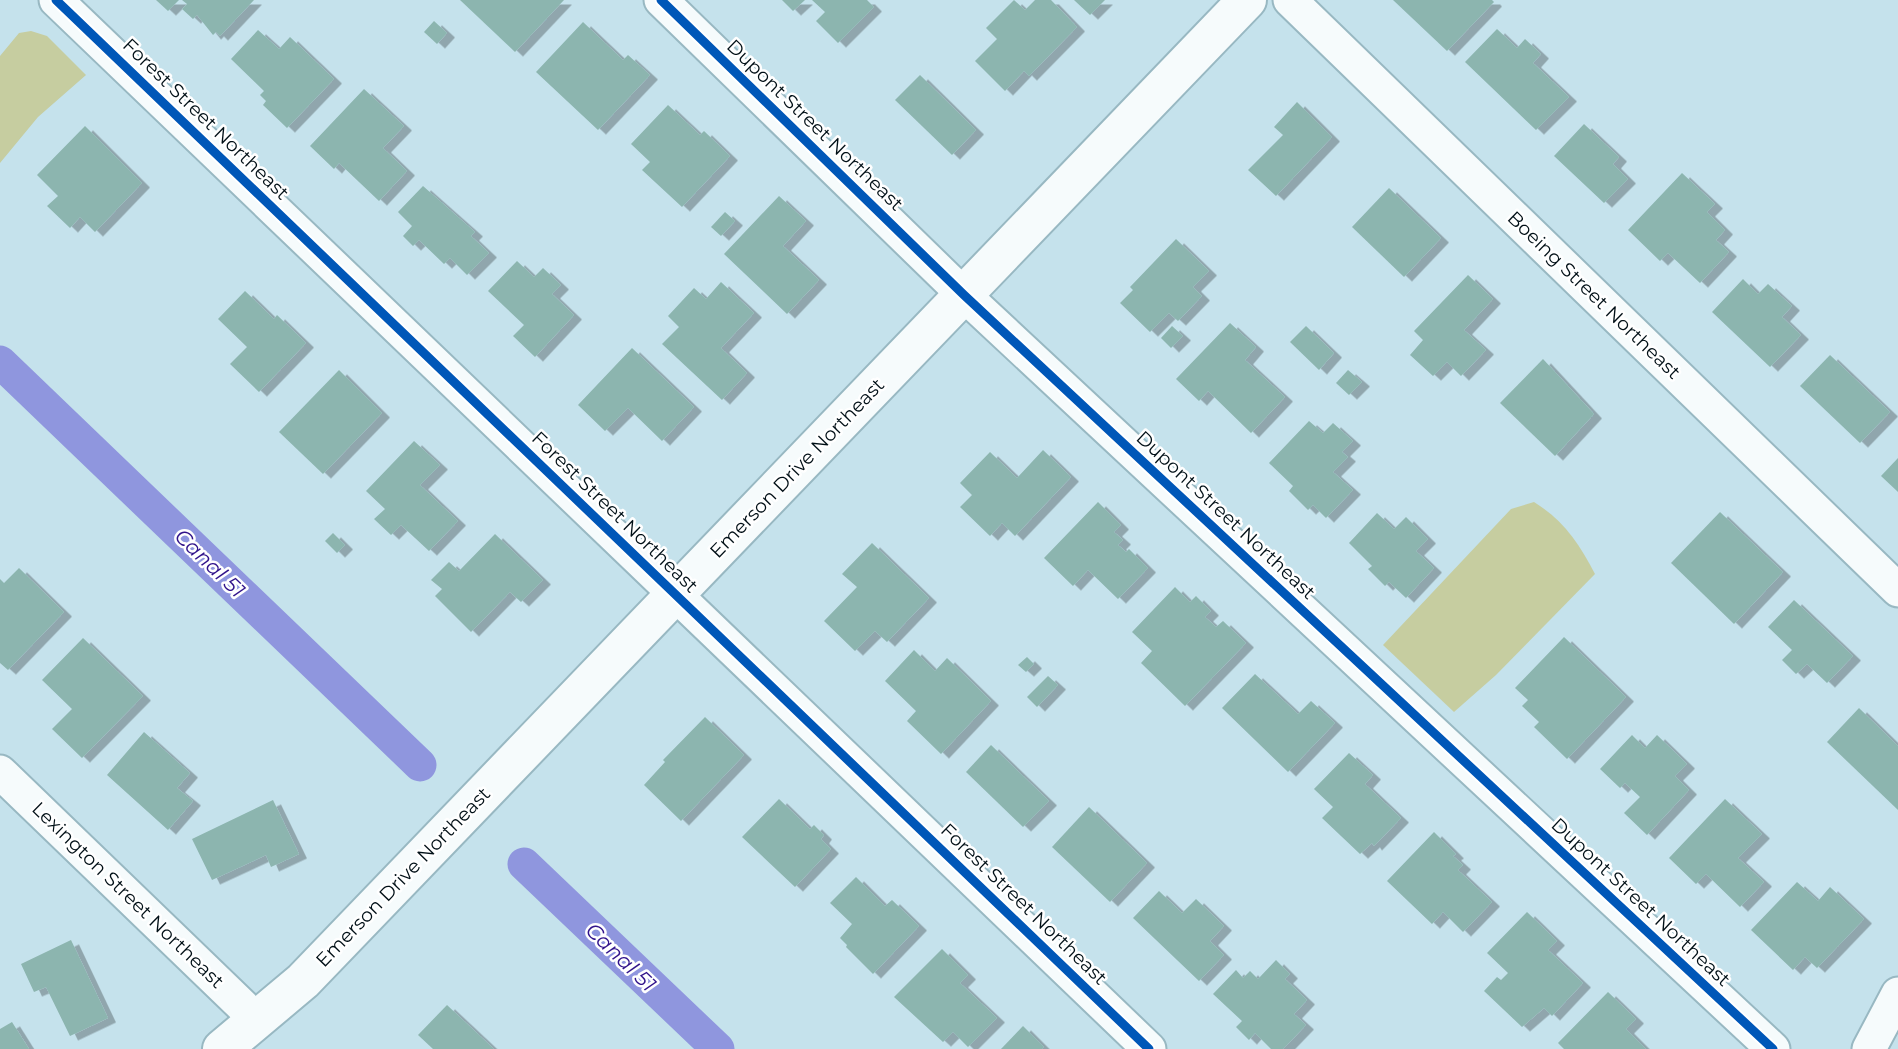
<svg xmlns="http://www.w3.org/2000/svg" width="1898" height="1049" viewBox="0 0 1898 1049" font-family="Montserrat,sans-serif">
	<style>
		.green { fill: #c6cda0 }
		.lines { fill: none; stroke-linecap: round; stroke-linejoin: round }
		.canal { stroke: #8f96de; stroke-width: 33 }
		.building { fill: #8cb5af; filter: url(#shadow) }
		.street-casing { stroke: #98b8c2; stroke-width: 37 }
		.secondary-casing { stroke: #98b8c2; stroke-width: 42 }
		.street { stroke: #f6fbfc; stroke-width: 33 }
		.secondary { stroke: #f6fbfc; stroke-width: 38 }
		.cycleway-casing { stroke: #fff; stroke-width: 13 }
		.cycleway { stroke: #0057b8; stroke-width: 9 }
		.labels { text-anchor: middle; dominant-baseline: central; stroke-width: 5; stroke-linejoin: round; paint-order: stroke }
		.street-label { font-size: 19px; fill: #000f16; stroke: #fff }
		.water-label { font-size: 21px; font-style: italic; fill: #30128a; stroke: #fff }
	</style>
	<defs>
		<filter id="shadow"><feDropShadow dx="8" dy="4.5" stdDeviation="0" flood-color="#0004"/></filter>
	</defs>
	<rect width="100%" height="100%" fill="#c5e2ec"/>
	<!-- green -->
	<g class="green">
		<polygon points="31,31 47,36 86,75 38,117 0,163 0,56 19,33"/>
		<path d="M1534,502C1563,520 1579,543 1595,574L1496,675L1454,712L1383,645L1511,509Z"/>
	</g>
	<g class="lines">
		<!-- canal -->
		<g class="canal">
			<polyline points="0,362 420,765"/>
			<polyline points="524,864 718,1049"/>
		</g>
	</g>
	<!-- building -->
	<g class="building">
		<polygon points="156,0 179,0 168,11"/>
		<polygon points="182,0 254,0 220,36 216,32 213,35 197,15 193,19 182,9 187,4"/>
		<polygon points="460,0 564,0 515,52"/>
		<polygon points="782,0 805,0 793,11"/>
		<polygon points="812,0 867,0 874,7 838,43 816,21 825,12"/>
		<polygon points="1014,0 1025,10 1035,0 1051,0 1077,27 1029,76 1024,71 1005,91 975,61 997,39 986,28"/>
		<polygon points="1074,0 1105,0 1090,15"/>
		<polygon points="1393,0 1492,0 1494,2 1447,51"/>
		<polygon points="434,21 447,33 437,44 424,32"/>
		<polygon points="583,22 623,60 628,55 650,75 598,130 536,72"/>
		<polygon points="1497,29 1517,48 1525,39 1541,54 1533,63 1569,97 1536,130 1465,62"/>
		<polygon points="258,30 279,49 290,37 334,79 287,128 263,105 266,101 260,95 264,91 231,59"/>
		<polygon points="920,75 976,130 952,155 895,100"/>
		<polygon points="364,89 404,126 383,148 407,171 379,201 339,163 334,169 310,146"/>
		<polygon points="1297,102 1332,137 1276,196 1248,170 1283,135 1274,127"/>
		<polygon points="668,105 700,135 704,131 730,156 682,207 642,170 650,162 631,144"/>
		<polygon points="1584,124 1619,157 1613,164 1628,179 1604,203 1554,156"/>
		<polygon points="85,126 142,183 95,232 80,217 70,228 47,206 58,196 37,175"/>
		<polygon points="1682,173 1715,204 1707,212 1725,230 1716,240 1729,252 1700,283 1668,253 1660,261 1628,230"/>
		<polygon points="423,186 475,232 471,236 489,253 467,275 450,258 444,264 419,240 413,246 403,236 412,226 398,212"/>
		<polygon points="1389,188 1441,238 1404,277 1352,227"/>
		<polygon points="779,196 806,221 783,246 819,280 787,314 724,254"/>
		<polygon points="725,212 735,221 721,236 711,227"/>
		<polygon points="1176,239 1209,271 1193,287 1202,296 1178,321 1169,313 1150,332 1120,303 1133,290 1130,287"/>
		<polygon points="517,261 534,277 543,268 561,285 552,294 574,315 535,357 513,336 524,325 488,291"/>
		<polygon points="1468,275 1493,299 1464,330 1486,350 1461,376 1447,362 1433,376 1410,355 1423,340 1414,331"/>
		<polygon points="1743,279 1758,294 1768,284 1792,306 1782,317 1801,335 1770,367 1712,312"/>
		<polygon points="721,282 754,313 721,348 747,373 722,400 662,344 679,327 668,316 694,288 706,299"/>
		<polygon points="245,291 274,319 277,315 306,343 259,392 230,364 247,347 218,319"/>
		<polygon points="1230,323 1256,347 1245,360 1285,397 1251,433 1208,391 1199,401 1176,379"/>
		<polygon points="1172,326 1183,336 1171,348 1161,338"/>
		<polygon points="1306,326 1334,353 1319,370 1290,342"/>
		<polygon points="632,348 694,407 662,441 628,408 605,431 578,405"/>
		<polygon points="1830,355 1890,412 1860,443 1800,386"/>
		<polygon points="1543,359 1594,414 1555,456 1500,403"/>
		<polygon points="339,370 382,413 323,474 279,432"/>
		<polygon points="1348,370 1362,382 1349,395 1336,383"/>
		<polygon points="1309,421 1323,433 1333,423 1353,441 1342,452 1348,457 1333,472 1353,490 1326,518 1313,505 1308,510 1289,491 1293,486 1269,463"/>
		<polygon points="414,441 440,465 420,485 458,521 429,551 401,525 391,535 374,519 385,509 366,491"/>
		<polygon points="1043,450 1071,477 1015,536 1002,523 990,536 960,507 972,495 960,483 990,452 1017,478"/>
		<polygon points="1898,458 1898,492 1881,476"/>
		<polygon points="1098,502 1121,525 1114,532 1123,540 1118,545 1126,552 1129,549 1148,568 1118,599 1088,570 1073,586 1044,558"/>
		<polygon points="1720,512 1783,572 1734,624 1671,563"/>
		<polygon points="1377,513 1394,529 1406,517 1428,539 1416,551 1434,568 1406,598 1389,582 1385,586 1368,569 1372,566 1349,543"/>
		<polygon points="333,533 345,545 337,553 325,541"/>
		<polygon points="495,534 543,580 521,602 510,592 471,632 435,596 442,589 431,580 449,562 459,571"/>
		<polygon points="872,543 929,598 887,642 875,631 855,651 824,621 857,587 842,574"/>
		<polygon points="19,568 64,612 8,670 0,663 0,579 4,583"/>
		<polygon points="1175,587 1190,602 1196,596 1211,611 1205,617 1216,627 1223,621 1246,643 1185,706 1141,663 1152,651 1132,632"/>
		<polygon points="1794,600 1853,656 1827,683 1807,664 1796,674 1782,660 1792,650 1768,627"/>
		<polygon points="1564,637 1626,697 1567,759 1534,727 1539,722 1522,706 1528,700 1515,688"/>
		<polygon points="83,638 143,696 82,758 52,729 72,709 42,680"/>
		<polygon points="914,650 935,671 947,658 991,701 941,754 907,721 916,711 885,681"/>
		<polygon points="1027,657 1034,664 1026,672 1018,665"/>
		<polygon points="1255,674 1298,714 1311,701 1335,723 1288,772 1222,708"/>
		<polygon points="1048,676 1058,685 1037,707 1027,697"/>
		<polygon points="1859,708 1898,746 1898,810 1827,742"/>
		<polygon points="705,717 744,755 681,821 644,785 665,762 663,760"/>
		<polygon points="144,732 190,773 177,788 193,801 168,830 107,775"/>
		<polygon points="1632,735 1645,748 1657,735 1687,764 1675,776 1689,790 1647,835 1624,813 1640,797 1625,783 1620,788 1600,769"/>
		<polygon points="991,745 1049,801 1023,827 966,772"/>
		<polygon points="1349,753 1373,775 1365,784 1401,818 1374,846 1372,843 1360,854 1322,818 1333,807 1314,789"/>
		<polygon points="779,799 810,829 814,825 824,835 821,839 831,849 795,887 742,837"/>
		<polygon points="1725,799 1762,834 1738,858 1764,882 1740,907 1706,874 1696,884 1669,858"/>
		<polygon points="273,800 299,854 271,867 266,855 212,880 192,839"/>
		<polygon points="1089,807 1147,863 1110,902 1052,847"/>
		<polygon points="1434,832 1456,854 1453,856 1463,865 1458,870 1492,902 1463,932 1443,912 1432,924 1387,881"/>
		<polygon points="856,877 885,906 892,900 919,926 873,974 846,947 847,945 840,938 852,924 830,903"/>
		<polygon points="1797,882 1818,901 1830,887 1864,919 1817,968 1805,957 1793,970 1751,930"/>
		<polygon points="1159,891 1182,913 1196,899 1224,926 1210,941 1224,955 1199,981 1133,918"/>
		<polygon points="1527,912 1557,941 1548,950 1583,983 1552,1016 1544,1008 1522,1027 1484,991 1497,977 1501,980 1508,973 1487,953"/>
		<polygon points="71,940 108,1018 70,1036 46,987 34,992 21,964"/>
		<polygon points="942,949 968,975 960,983 997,1018 968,1047 953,1032 943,1042 894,997"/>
		<polygon points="1276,960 1290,974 1285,979 1307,1000 1294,1014 1306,1025 1283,1049 1271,1049 1255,1033 1249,1040 1236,1027 1242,1021 1213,994 1236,970 1243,978 1250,971 1258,979"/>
		<polygon points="1608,992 1636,1019 1626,1029 1646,1049 1564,1049 1558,1043"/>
		<polygon points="447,1005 494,1049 433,1049 418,1035"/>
		<polygon points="12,1022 29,1049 0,1049 0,1029"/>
		<polygon points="1023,1026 1044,1047 1042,1049 1001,1049"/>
	</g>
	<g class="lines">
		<!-- street casing -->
		<g class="street-casing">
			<g id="street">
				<polyline points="56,0 1149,1049"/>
				<polyline points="661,0 964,295 1773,1049"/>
				<polyline points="1290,0 1898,590"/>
				<polyline points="0,772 256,1019"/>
				<polyline points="1869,1049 1898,994"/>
			</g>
		</g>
		<!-- secondary casing -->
		<g class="secondary-casing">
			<polyline id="secondary" points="222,1049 303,981 1247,0"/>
		</g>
		<!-- street -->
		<use href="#street" class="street"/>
		<!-- secondary -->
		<use href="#secondary" class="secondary"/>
		<!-- cycleway casing -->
		<g class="cycleway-casing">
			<g id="cycleway">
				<polyline points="56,0 1149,1049"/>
				<polyline points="661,0 964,295 1773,1049"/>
			</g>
		</g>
		<!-- cycleway -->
		<use href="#cycleway" class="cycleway"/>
	</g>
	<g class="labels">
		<!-- street labels -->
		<g class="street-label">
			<text transform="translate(206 119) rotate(44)">Forest Street Northeast</text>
			<text transform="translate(815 125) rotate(44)">Dupont Street Northeast</text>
			<text transform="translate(1594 295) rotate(44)">Boeing Street Northeast</text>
			<text transform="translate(797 468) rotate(-46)">Emerson Drive Northeast</text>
			<text transform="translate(615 512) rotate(44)">Forest Street Northeast</text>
			<text transform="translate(1226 515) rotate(43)">Dupont Street Northeast</text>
			<text transform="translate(403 877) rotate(-46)">Emerson Drive Northeast</text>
			<text transform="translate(128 895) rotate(44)">Lexington Street Northeast</text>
			<text transform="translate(1641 902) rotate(43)">Dupont Street Northeast</text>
			<text transform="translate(1024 904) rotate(44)">Forest Street Northeast</text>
		</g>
		<!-- water labels -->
		<g class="water-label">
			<text transform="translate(210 563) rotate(44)">Canal 51</text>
			<text transform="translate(621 957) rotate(44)">Canal 51</text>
		</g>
	</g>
</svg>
